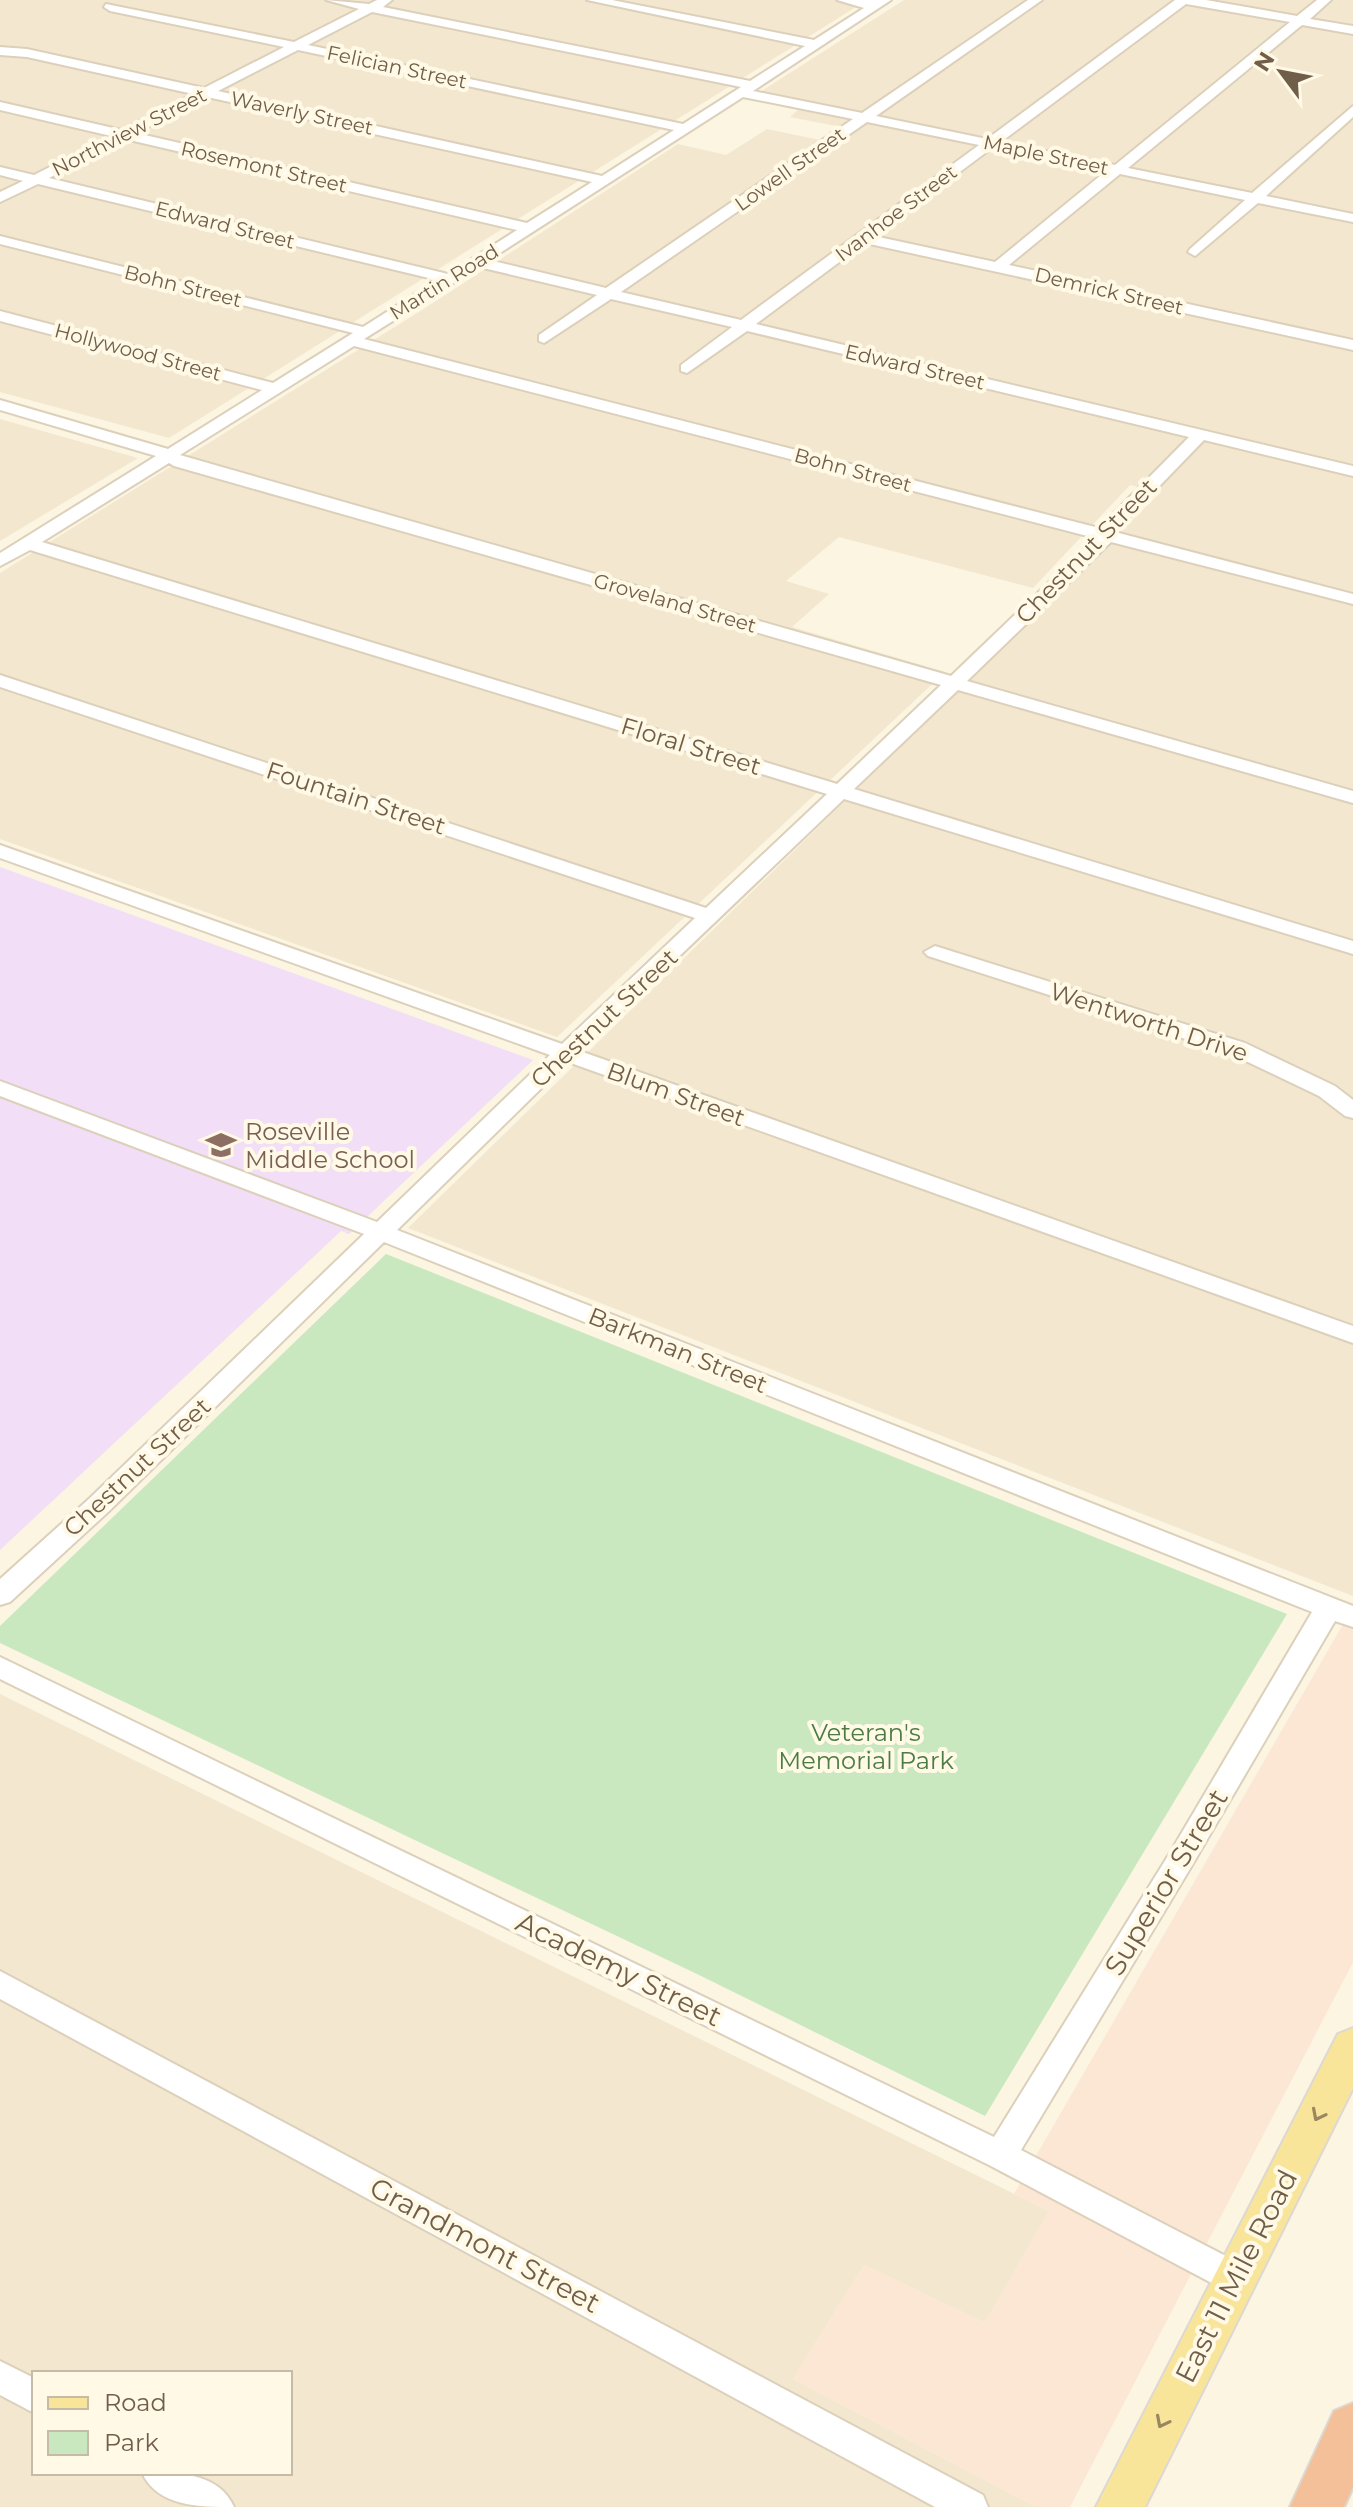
<svg xmlns="http://www.w3.org/2000/svg" width="1353" height="2507" viewBox="0 0 1353 2507" font-family="Montserrat,sans-serif">
	<style>
		.residential { fill: #f3e8cf; fill-rule: evenodd }
		.commercial { fill: #fbe7d4 }
		.education { fill: #f2def7 }
		.green { fill: #cae8c0 }
		.lines { fill: none; stroke-linecap: round; stroke-linejoin: round }
		.minor-casing { stroke: #dcd0bb; stroke-width: 4 }
		.major-casing { stroke: #ddd8d3; stroke-width: 4 }
		.highway-casing { stroke: #ddd8d3; stroke-width: 4 }
		.minor { fill: #fff; fill-rule: evenodd }
		.major { fill: #f9e59a; fill-rule: evenodd }
		.highway { fill: #f4c099; fill-rule: evenodd }
		.oneway { stroke: #9a8661 }
		.labels { text-anchor: middle; dominant-baseline: central; stroke-width: 8; stroke-linejoin: round; paint-order: stroke }
		.far-street-label { font-size: 20px; fill: #715e49; stroke: #fff9e6 }
		.street-label { font-size: 24px; fill: #715e49; stroke: #fff9e6 }
		.education-label { font-size: 24px; fill: #785e54; stroke: #fff9e6; text-anchor: start }
		.park-label { font-size: 24px; fill: #4b7c44; stroke: #fff9e6 }
		.near-street-label { font-size: 28px; fill: #715e49; stroke: #fff9e6 }
	</style>
	<rect width="100%" height="100%" fill="#fbf5e1"/>
	<!-- residential -->
	<g class="residential">
		<polygon points="0,0 867,0 169,438 0,392"/>
		<polygon points="904,0 1353,0 1353,1596 408,1228 1161,492 1130,485 1033,588 839,537 786,581 829,594 792,627 945,672 557,1037 0,839 0,573 422,310 678,144 726,155 767,129 820,140 836,126 790,117 799,109 749,99"/>
		<polygon points="0,419 138,458 0,541"/>
		<path d="M0,1694L1049,2211L985,2323L864,2265L793,2379L1036,2507H0ZM34,2373H290V2473H34Z"/>
	</g>
	<!-- commercial -->
	<polygon class="commercial" points="1353,1607 1353,1962 1070,2507 1036,2507 793,2379 864,2265 985,2323 1049,2211 1014,2194"/>
	<!-- education -->
	<polygon class="education" points="0,867 533,1060 349,1234 341,1231 0,1550"/>
	<!-- green -->
	<polygon class="green" points="386,1254 1287,1614 985,2116 697,1974 0,1643 0,1626"/>
	<g class="lines">
		<!-- minor casing -->
		<g class="minor-casing">
			<g id="minor">
				<path d="M326,0L369,4L377,0H392L383,7L750,81L805,46L587,0H612L814,40L864,8L837,0H891L753,91L862,113L1028,0H1042L876,116L987,139L1175,0H1206L1297,16L1317,0H1331L1310,19L1353,26V34L1302,25L1128,168L1252,193L1353,106V117L1266,196L1353,214V222L1258,203L1195,256L1188,252L1190,249L1245,200L1120,174L1009,265L1353,340V350L865,243L756,324L1353,466V476L1204,440L1115,532L1353,594V604L1111,542L967,681L1353,791V803L958,690L854,789L1353,941V954L844,799L580,1051L1353,1326V1343L568,1062L397,1230L1353,1606V1627L1335,1621L1191,1867L1021,2150L1247,2267L1252,2278L1247,2289L1235,2293L1223,2289L989,2165L0,1679V1657L994,2137L1171,1851L1312,1612L384,1242L108,1512L10,1602L0,1605V1579L90,1498L364,1234L0,1096V1081L377,1222L550,1055L0,858V845L562,1044L695,918L0,687V675L706,908L827,794L30,550L0,566V553L156,456L0,410V400L168,449L262,390L0,321V311L273,383L353,333L0,244V236L363,327L437,280L38,184L0,202V192L23,181L0,175V167L34,175L111,136L0,110V102L122,130L193,94L27,57L0,55V47L27,49L204,88L284,47L110,11L104,7L106,4L294,42L359,9ZM1186,4L1290,22L1115,165L1001,142ZM372,12L741,87L683,124L308,45ZM298,50L674,130L602,176L218,91ZM207,97L592,182L527,223L136,133ZM743,97L853,119L606,288L489,260ZM867,122L979,145L741,320L621,292ZM125,139L517,230L448,274L49,178ZM992,148L1106,171L995,262L874,236ZM479,267L597,295L539,335V341L544,343L611,299L732,327L681,365V371L687,373L747,331L1189,437L1099,528L364,339ZM354,346L1095,538L951,676L180,455ZM169,463L174,466L941,685L837,784L42,542Z"/>
				<polygon points="935,946 1245,1043 1335,1086 1353,1100 1353,1118 1345,1116 1319,1096 1229,1053 928,956 924,952"/>
				<polygon points="0,1971 983,2495 988,2507 935,2507 0,1999"/>
				<polygon points="0,2361 34,2378 34,2413 0,2395"/>
				<path d="M142,2473C176,2473 218,2471 234,2507C200,2507 158,2507 142,2473Z"/>
			</g>
		</g>
		<!-- major casing -->
		<g class="major-casing">
			<polygon id="major" points="1353,2028 1353,2088 1145,2507 1096,2507 1338,2034"/>
		</g>
		<!-- highway casing -->
		<g class="highway-casing">
			<polygon id="highway" points="1353,2403 1353,2487 1344,2507 1290,2507 1334,2411"/>
		</g>
		<!-- minor -->
		<use href="#minor" class="minor"/>
		<!-- major -->
		<use href="#major" class="major"/>
		<!-- highway -->
		<use href="#highway" class="highway"/>
	</g>
	<!-- one-way arrows -->
	<defs><path id="oneway-chevron" d="M-2-3.5L2.5 0L-2 3.5" fill="none" stroke-width="1.6" stroke-linecap="round" stroke-linejoin="round" transform="scale(2)"/></defs>
	<g class="oneway">
		<use href="#oneway-chevron" transform="translate(1318 2115) rotate(117)"/>
		<use href="#oneway-chevron" transform="translate(1162 2422) rotate(117)"/>
	</g>
	<!-- icons -->
	<defs>
		<g id="school-bare" transform="scale(2.4)"><path d="M0-5L7-2L0 1L-7-2ZM-4 1L0 2.5L4 1V4Q0 6-4 4Z" fill="#8d6e63" stroke="#fff9e6" stroke-width="2.5" paint-order="stroke"/></g>
	</defs>
	<g fill-rule="evenodd">
		<use href="#school-bare" x="221" y="1145"/>
	</g>
	<g class="labels">
		<!-- far-street labels -->
		<g class="far-street-label">
			<text transform="translate(397 67) rotate(12)">Felician Street</text>
			<text transform="translate(302 113) rotate(12)">Waverly Street</text>
			<text transform="translate(129 132) rotate(-27)">Northview Street</text>
			<text transform="translate(1046 155) rotate(12)">Maple Street</text>
			<text transform="translate(264 167) rotate(13)">Rosemont Street</text>
			<text transform="translate(790 169) rotate(-35)">Lowell Street</text>
			<text transform="translate(896 213) rotate(-37)">Ivanhoe Street</text>
			<text transform="translate(225 225) rotate(14)">Edward Street</text>
			<text transform="translate(444 282) rotate(-32)">Martin Road</text>
			<text transform="translate(183 286) rotate(14)">Bohn Street</text>
			<text transform="translate(1109 291) rotate(13)">Demrick Street</text>
			<text transform="translate(138 352) rotate(15)">Hollywood Street</text>
			<text transform="translate(915 367) rotate(13)">Edward Street</text>
			<text transform="translate(853 470) rotate(15)">Bohn Street</text>
			<text transform="translate(675 603) rotate(16)">Groveland Street</text>
		</g>
		<!-- street labels -->
		<g class="street-label">
			<text transform="translate(1086 551) rotate(-46)">Chestnut Street</text>
			<text transform="translate(691 746) rotate(17)">Floral Street</text>
			<text transform="translate(356 798) rotate(18)">Fountain Street</text>
			<text transform="translate(604 1018) rotate(-43)">Chestnut Street</text>
			<text transform="translate(1149 1022) rotate(18)">Wentworth Drive</text>
			<text transform="translate(676 1094) rotate(20)">Blum Street</text>
			<text transform="translate(678 1350) rotate(22)">Barkman Street</text>
			<text transform="translate(137 1467) rotate(-43)">Chestnut Street</text>
		</g>
		<!-- education labels -->
		<g class="education-label">
			<text x="245" y="1131">Roseville<tspan x="245" dy="28">Middle School</tspan></text>
		</g>
		<!-- park labels -->
		<g class="park-label">
			<text x="866" y="1732">Veteran's<tspan x="866" dy="28">Memorial Park</tspan></text>
		</g>
		<!-- near-street labels -->
		<g class="near-street-label">
			<text transform="translate(1166 1882) rotate(-59)">Superior Street</text>
			<text transform="translate(619 1969) rotate(26)">Academy Street</text>
			<text transform="translate(485 2245) rotate(28)">Grandmont Street</text>
			<text transform="translate(1236 2276) rotate(-63)">East 11 Mile Road</text>
		</g>
	</g>
	<!-- legend -->
	<rect x="32" y="2371" width="260" height="104" fill="#fff9e6" stroke="#c6bba7" stroke-width="2"/>
	<rect x="48" y="2397" width="40" height="12" fill="#f9e59a" stroke="#c6bba7" stroke-width="2"/>
	<text x="104" y="2411" font-size="24" fill="#715e49">Road</text>
	<rect x="48" y="2431" width="40" height="24" fill="#cae8c0" stroke="#c6bba7" stroke-width="2"/>
	<text x="104" y="2451" font-size="24" fill="#715e49">Park</text>
	<!-- north arrow -->
	<g transform="translate(1281 72) rotate(302)" stroke="#fff9e6" stroke-width="6" paint-order="stroke">
	<path d="M0-6L14 30L0 20L-14 30Z" fill="#715e49"/>
	<text y="-12" font-size="22" font-weight="bold" text-anchor="middle" fill="#715e49">N</text>
	</g>
</svg>
